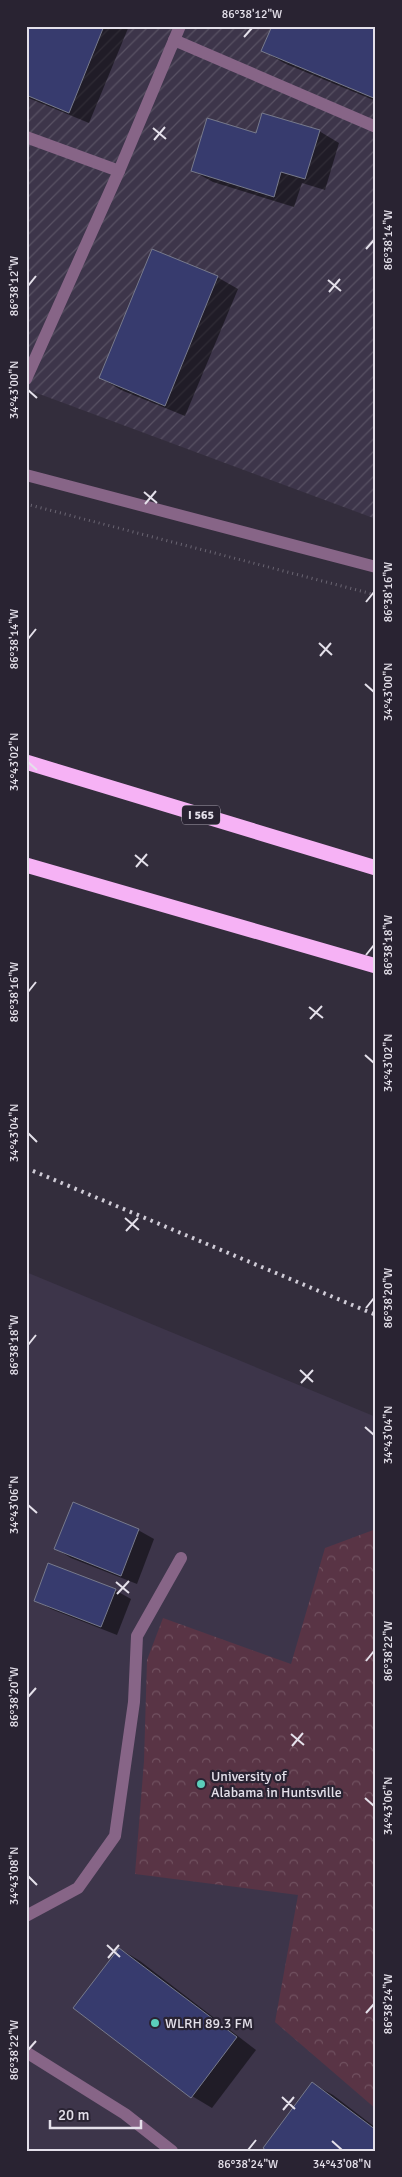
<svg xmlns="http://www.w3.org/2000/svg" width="402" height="2177" viewBox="0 0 402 2177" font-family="Signika,sans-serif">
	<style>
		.built { fill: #3d354a }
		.industrial { fill: url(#industrial-furrows) }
		.forest { fill: url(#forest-crowns) }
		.shadow { fill: #0007 }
		.building { fill: #373b6e; stroke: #777a8c }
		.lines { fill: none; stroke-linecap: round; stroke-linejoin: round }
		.path { stroke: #6b6673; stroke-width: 3; stroke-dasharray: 1 4; stroke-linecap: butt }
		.minor { stroke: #876587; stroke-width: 12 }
		.highway { stroke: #f6b2f5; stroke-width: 15 }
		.rail { stroke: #d0ccd7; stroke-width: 4; stroke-dasharray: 2.5 5; stroke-linecap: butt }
		.ticks { fill: none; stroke: #e4e0ea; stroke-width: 2 }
		.poi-dot { fill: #5bcebb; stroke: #292332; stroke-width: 2 }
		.labels { text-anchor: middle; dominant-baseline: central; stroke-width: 4.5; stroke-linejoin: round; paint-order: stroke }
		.shield { fill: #292332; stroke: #aca7b3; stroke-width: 1 }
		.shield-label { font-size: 12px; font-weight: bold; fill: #e4e0ea }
		.poi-label { font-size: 14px; fill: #e4e0ea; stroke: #292332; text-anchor: start }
		.neatline { fill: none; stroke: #e4e0ea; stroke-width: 2 }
		.ticks-label { font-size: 12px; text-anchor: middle; fill: #e4e0ea }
	</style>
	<defs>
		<pattern id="industrial-furrows" width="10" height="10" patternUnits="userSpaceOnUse" patternTransform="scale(1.25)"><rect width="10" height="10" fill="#3d354a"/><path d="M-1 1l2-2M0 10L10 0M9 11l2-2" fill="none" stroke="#595264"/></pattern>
		<pattern id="forest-crowns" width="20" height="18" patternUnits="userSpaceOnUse" patternTransform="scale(1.25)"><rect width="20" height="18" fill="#593445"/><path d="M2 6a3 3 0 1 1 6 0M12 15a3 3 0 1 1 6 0" fill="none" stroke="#715160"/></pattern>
	</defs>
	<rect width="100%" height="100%" fill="#332d3c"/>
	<!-- built -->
	<polygon class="built" points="26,1272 376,1417 376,2151 26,2151"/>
	<!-- industrial -->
	<polygon class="industrial" points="26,26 376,26 376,519 26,389"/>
	<!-- forest -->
	<polygon class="forest" points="376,1529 376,2109 275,2022 298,1895 135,1874 144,1761 147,1660 163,1618 291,1664 325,1548"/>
	<!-- shadow -->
	<g class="shadow">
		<polygon points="29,26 129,26 89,123 26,97 26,32"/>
		<polygon points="376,26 376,101 286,64 263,51"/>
		<polygon points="319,131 339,143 325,190 302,183 294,207 213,182 193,171 257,135"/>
		<polygon points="217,277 238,289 185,416 121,390 101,378"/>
		<polygon points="138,1530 154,1539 137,1584 71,1558 56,1549"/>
		<polygon points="115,1590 131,1599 117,1635 51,1609 35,1600"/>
		<polygon points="120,1949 140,1961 256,2050 212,2108 192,2096"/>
		<polygon points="313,2084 333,2095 376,2128 376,2151"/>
	</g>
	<!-- building -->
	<g class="building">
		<polygon points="27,26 104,26 69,113 26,95"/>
		<polygon points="272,26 376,26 376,99 261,51"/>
		<polygon points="262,113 320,130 305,179 281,172 274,197 191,171 207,118 256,133"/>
		<polygon points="152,249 218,276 165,406 99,378"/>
		<polygon points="73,1502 139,1529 121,1576 54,1549"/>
		<polygon points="48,1563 116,1589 101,1627 34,1601"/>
		<polygon points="119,1948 237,2037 191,2098 73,2008"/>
		<polygon points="312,2082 376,2130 376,2151 267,2151 263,2148"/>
	</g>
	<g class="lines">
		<!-- path -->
		<polyline class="path" points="26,504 376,595"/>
		<!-- minor -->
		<g class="minor">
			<polyline points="174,40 376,127"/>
			<polyline points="26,137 119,171"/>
			<polyline points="26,379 119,171 180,26"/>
			<polyline points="26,475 376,567"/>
			<polyline points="26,1916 78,1888 115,1836 134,1702 137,1636 181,1558"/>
			<polyline points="26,2052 125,2114 172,2151"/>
		</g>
		<!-- highway -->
		<g class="highway">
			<polyline points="26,762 376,868"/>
			<polyline points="26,865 376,966"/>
		</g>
		<!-- rail -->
		<polyline class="rail" points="26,1168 376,1315"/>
	</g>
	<!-- ticks -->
	<path class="ticks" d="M244,37L252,28M153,128L166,139M154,140L165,127M366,249L374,240M328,280L341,291M28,286L36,276M329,292L340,279M28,390L37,398M144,492L157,503M145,504L156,491M366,602L374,592M28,639L36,629M319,643L332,655M320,656L331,643M365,684L374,692M28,762L37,770M135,855L148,866M136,867L147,854M366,955L374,945M28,992L36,982M309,1007L323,1018M310,1019L322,1006M365,1055L374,1063M28,1133L37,1142M125,1218L139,1230M126,1231L138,1218M366,1308L374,1298M28,1345L36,1335M300,1370L313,1382M301,1383L313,1370M365,1427L374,1435M28,1505L37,1513M116,1582L129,1593M117,1594L129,1581M366,1661L374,1651M28,1697L36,1688M291,1734L304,1745M292,1746L303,1733M365,1798L374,1806M28,1876L37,1885M107,1945L120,1957M108,1958L119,1945M366,2013L374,2004M28,2050L36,2041M282,2097L295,2109M283,2110L294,2097M332,2141L342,2150M248,2150L256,2140"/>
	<!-- markers -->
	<g class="poi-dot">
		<circle cx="201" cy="1784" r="5"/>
		<circle cx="155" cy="2023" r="5"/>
	</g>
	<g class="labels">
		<!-- shield labels -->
		<rect class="shield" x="182" y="805.5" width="38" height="19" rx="4"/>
		<g class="shield-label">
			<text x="201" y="815">I 565</text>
		</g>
		<!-- poi labels -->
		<g class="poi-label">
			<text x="211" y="1776">University of<tspan x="211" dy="16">Alabama in Huntsville</tspan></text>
			<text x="165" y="2023">WLRH 89.3 FM</text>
		</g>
	</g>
	<!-- border -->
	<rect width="402" height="2177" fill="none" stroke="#292332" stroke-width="55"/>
	<!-- scale -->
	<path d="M50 2120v8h91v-8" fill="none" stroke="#e4e0ea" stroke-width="2.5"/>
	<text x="58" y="2120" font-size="15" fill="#e4e0ea" stroke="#292332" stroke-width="4" paint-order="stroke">20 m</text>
	<rect x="28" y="28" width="346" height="2122" class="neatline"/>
	<g class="ticks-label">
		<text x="252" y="18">86°38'12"W</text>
		<text transform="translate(388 240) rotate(-90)" y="4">86°38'14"W</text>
		<text transform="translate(14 286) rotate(-90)" y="4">86°38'12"W</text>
		<text transform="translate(14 390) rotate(-90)" y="4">34°43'00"N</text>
		<text transform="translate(388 592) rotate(-90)" y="4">86°38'16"W</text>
		<text transform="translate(14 639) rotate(-90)" y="4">86°38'14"W</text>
		<text transform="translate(388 692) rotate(-90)" y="4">34°43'00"N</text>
		<text transform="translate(14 762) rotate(-90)" y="4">34°43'02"N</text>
		<text transform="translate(388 945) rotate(-90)" y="4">86°38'18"W</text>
		<text transform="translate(14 992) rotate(-90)" y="4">86°38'16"W</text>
		<text transform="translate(388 1063) rotate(-90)" y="4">34°43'02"N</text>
		<text transform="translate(14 1133) rotate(-90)" y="4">34°43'04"N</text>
		<text transform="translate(388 1298) rotate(-90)" y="4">86°38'20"W</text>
		<text transform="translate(14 1345) rotate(-90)" y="4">86°38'18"W</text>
		<text transform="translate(388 1435) rotate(-90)" y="4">34°43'04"N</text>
		<text transform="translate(14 1505) rotate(-90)" y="4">34°43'06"N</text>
		<text transform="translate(388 1651) rotate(-90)" y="4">86°38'22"W</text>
		<text transform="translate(14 1697) rotate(-90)" y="4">86°38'20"W</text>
		<text transform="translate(388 1806) rotate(-90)" y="4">34°43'06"N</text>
		<text transform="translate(14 1876) rotate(-90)" y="4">34°43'08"N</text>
		<text transform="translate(388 2004) rotate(-90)" y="4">86°38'24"W</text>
		<text transform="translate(14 2050) rotate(-90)" y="4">86°38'22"W</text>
		<text x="248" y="2168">86°38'24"W</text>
		<text x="342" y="2168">34°43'08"N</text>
	</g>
</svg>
